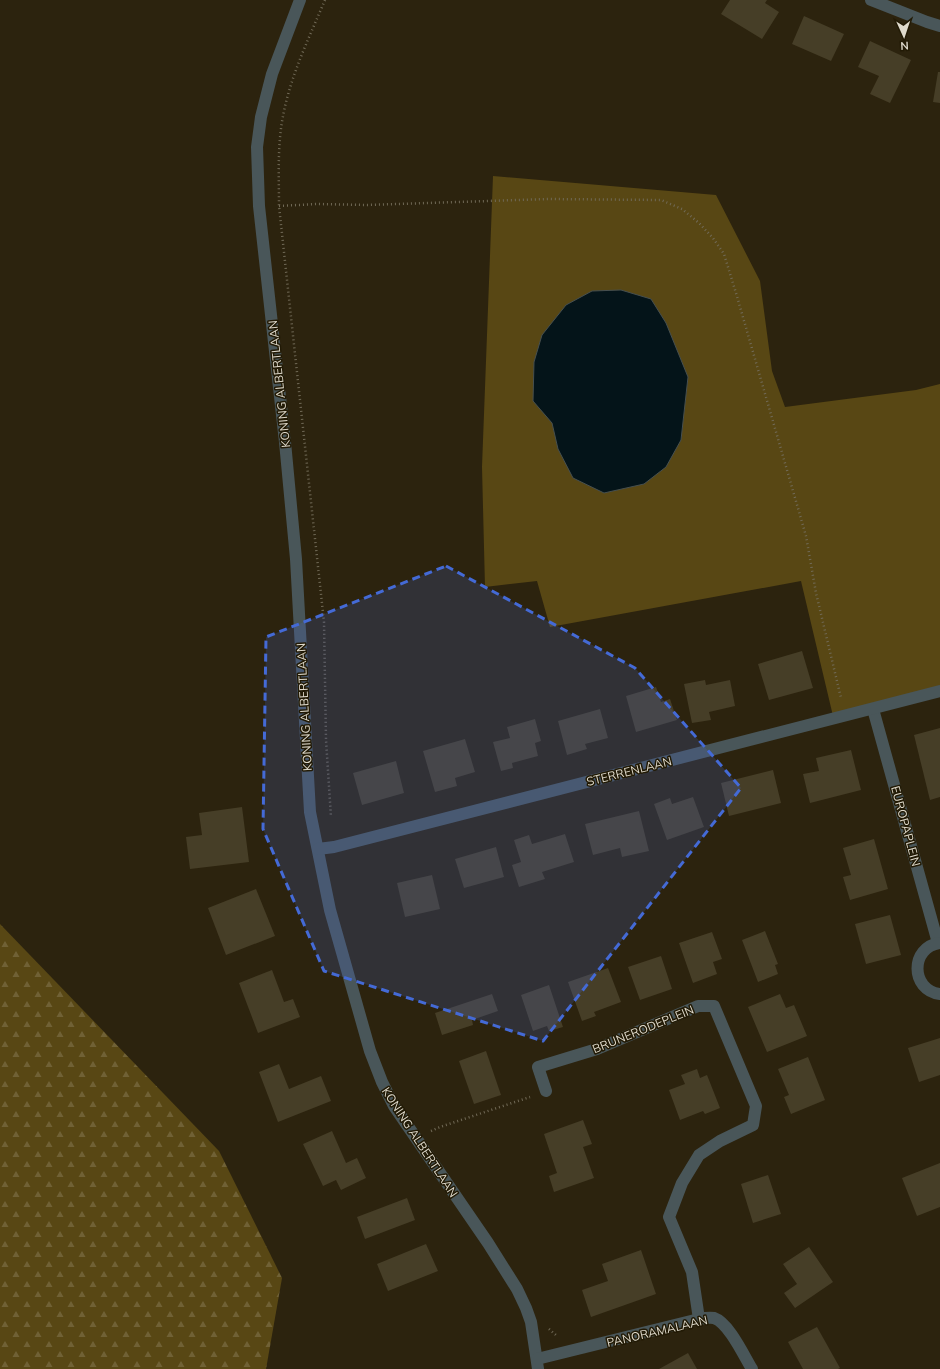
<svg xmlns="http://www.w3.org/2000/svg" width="940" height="1369" viewBox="0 0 940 1369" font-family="Mulish,sans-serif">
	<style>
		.grass { fill: #584714 }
		.forest { fill: url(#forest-firs) }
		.water { fill: #041419; stroke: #464f4f }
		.building { fill: #463e27 }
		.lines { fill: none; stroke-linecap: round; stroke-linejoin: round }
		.path { stroke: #716a57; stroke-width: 2.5; stroke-dasharray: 1 3; stroke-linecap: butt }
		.minor { stroke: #495659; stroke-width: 12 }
		.marked { fill: #446ad6; fill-opacity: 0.2; stroke: #446ad6; stroke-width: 3; stroke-dasharray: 8 5; stroke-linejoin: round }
		.labels { text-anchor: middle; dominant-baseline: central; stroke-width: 3; stroke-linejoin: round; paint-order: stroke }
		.street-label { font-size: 12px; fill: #dfdacc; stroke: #221a05 }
	</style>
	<defs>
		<pattern id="forest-firs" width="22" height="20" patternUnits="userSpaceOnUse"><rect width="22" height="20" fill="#584714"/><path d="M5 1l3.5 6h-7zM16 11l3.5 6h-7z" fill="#706135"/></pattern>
	</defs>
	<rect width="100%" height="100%" fill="#2c230e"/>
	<!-- grass -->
	<polygon class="grass" points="493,176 716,195 760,281 772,371 785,407 916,390 940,384 940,687 833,716 801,581 550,627 537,581 485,587 482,467"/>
	<!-- forest -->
	<polygon class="forest" points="0,924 219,1151 282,1278 266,1369 0,1369"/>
	<!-- water -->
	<polygon class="water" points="621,290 651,299 666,323 688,377 681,440 666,467 644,484 604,493 573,478 558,449 552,423 533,401 534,362 542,335 566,305 592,291"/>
	<!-- building -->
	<g class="building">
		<polygon points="730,0 767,0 765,3 779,12 762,39 721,14"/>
		<polygon points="804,16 844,34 831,61 792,44"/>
		<polygon points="870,41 911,60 890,103 870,94 879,76 858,67"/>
		<polygon points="938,72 940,72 940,103 933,102"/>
		<polygon points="802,651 813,688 769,700 758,664"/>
		<polygon points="705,680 706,685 730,680 735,706 709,712 711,720 692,723 684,684"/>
		<polygon points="656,687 661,702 670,699 677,720 636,732 626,696"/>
		<polygon points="600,709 608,738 585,744 587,749 567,755 558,721"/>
		<polygon points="535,719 541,741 535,743 538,756 512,763 513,768 501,771 493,742 510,738 507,727"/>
		<polygon points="940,728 940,797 930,800 914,735"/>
		<polygon points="465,739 475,772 455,778 457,786 435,792 423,751"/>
		<polygon points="851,750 861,790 810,803 803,774 819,771 816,758"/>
		<polygon points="396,761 404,793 362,805 353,773"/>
		<polygon points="773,770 781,803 729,816 721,783"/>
		<polygon points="693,797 704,827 667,840 654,804 670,798 672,804"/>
		<polygon points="242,807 249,862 190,869 186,837 202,835 199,813"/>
		<polygon points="639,811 649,851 622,857 620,848 593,855 585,824"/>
		<polygon points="565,834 574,862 542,872 545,879 519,887 512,865 521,862 514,840 529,835 532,844"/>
		<polygon points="874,839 888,889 850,900 843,877 851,875 843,848"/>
		<polygon points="496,847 504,877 464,888 455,859"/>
		<polygon points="432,875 440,909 405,917 397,883"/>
		<polygon points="256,889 275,936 226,955 208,908"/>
		<polygon points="890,915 901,955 866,964 855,924"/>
		<polygon points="765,931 778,964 775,965 778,974 758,982 742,940"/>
		<polygon points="712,932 722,959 713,962 717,974 693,983 679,943"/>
		<polygon points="661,956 672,989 640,1000 628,967"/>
		<polygon points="608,968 621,1002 594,1012 596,1016 582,1021 568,982"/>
		<polygon points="272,970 284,1002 293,999 300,1017 258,1033 239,983"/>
		<polygon points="549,985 563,1027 549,1031 547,1026 533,1031 521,995"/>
		<polygon points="492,994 498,1011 472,1020 473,1025 442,1035 435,1013"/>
		<polygon points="780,994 786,1008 794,1005 807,1036 767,1052 748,1007"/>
		<polygon points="940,1038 940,1075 919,1082 908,1048"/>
		<polygon points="486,1051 501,1095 474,1104 459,1061"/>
		<polygon points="808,1057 825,1100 791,1114 784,1097 789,1095 778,1069"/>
		<polygon points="279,1064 289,1089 321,1076 331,1101 278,1122 259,1072"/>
		<polygon points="697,1069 700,1078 707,1075 720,1108 705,1114 703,1111 680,1120 669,1090 685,1084 681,1075"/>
		<polygon points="583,1120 592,1144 583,1147 594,1178 554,1192 549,1176 557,1173 544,1134"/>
		<polygon points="332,1131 346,1163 357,1158 366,1178 341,1190 336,1180 323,1186 303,1144"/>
		<polygon points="940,1163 940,1207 917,1216 902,1178"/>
		<polygon points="768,1175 781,1214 753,1223 741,1184"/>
		<polygon points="407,1198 415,1220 365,1239 357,1217"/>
		<polygon points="426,1244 438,1271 388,1291 377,1264"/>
		<polygon points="809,1247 833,1282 795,1308 784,1293 797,1284 783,1264"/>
		<polygon points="641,1250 656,1294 591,1317 582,1290 608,1281 602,1264"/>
		<polygon points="817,1327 840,1368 838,1369 803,1369 788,1342"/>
		<polygon points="688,1353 697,1369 659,1369"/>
	</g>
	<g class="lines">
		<!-- path -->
		<g class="path">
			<path d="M325,0C306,45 284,89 280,138C278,160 279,184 279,206L324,622L326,740L331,817"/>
			<polyline points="279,206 317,204 367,205 548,199 661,200 682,209 699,223 713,238 724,254 736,293 806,536 816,593 841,698"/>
			<polyline points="431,1131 440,1127 530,1097"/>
			<polyline points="549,1329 557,1336"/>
		</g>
		<!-- minor -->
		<g class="minor">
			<polyline points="300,0 272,74 261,117 257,147 259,206 285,442 296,559 310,812 330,910 370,1051 382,1082 394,1106 488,1243 517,1289 526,1308 531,1322 538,1369"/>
			<polyline points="871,0 927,22 940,26"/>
			<polyline points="873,709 938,943"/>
			<polyline points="318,849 334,847 940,691"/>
			<path d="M940,943C910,947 910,990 940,994"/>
			<polyline points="546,1091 538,1067 597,1049 698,1006 714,1006 756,1106 753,1125 720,1141 699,1155 682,1183 669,1217 692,1272 699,1319"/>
			<path d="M537,1359L699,1319C704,1318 709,1317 714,1318C729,1323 744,1356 752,1369"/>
		</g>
	</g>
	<!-- marked area -->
	<path class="marked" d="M446,566L635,668L741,788L543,1041L324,971L263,829L266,637Z"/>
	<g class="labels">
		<!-- street labels -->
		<g class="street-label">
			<text transform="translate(279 384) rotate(-96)">KONING ALBERTLAAN</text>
			<text transform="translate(304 707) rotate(-93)">KONING ALBERTLAAN</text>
			<text transform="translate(629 771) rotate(-14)">STERRENLAAN</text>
			<text transform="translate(906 826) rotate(75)">EUROPAPLEIN</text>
			<text transform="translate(643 1029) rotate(-22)">BRUNERODEPLEIN</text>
			<text transform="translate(420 1142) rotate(57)">KONING ALBERTLAAN</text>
			<text transform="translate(657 1331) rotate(-13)">PANORAMALAAN</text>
		</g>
	</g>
	<!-- north arrow -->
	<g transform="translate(904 36) rotate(177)" stroke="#221a05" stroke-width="3" paint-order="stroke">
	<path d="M0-3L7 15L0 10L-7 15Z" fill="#dfdacc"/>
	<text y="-6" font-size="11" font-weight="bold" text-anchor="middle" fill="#dfdacc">N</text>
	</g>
</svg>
